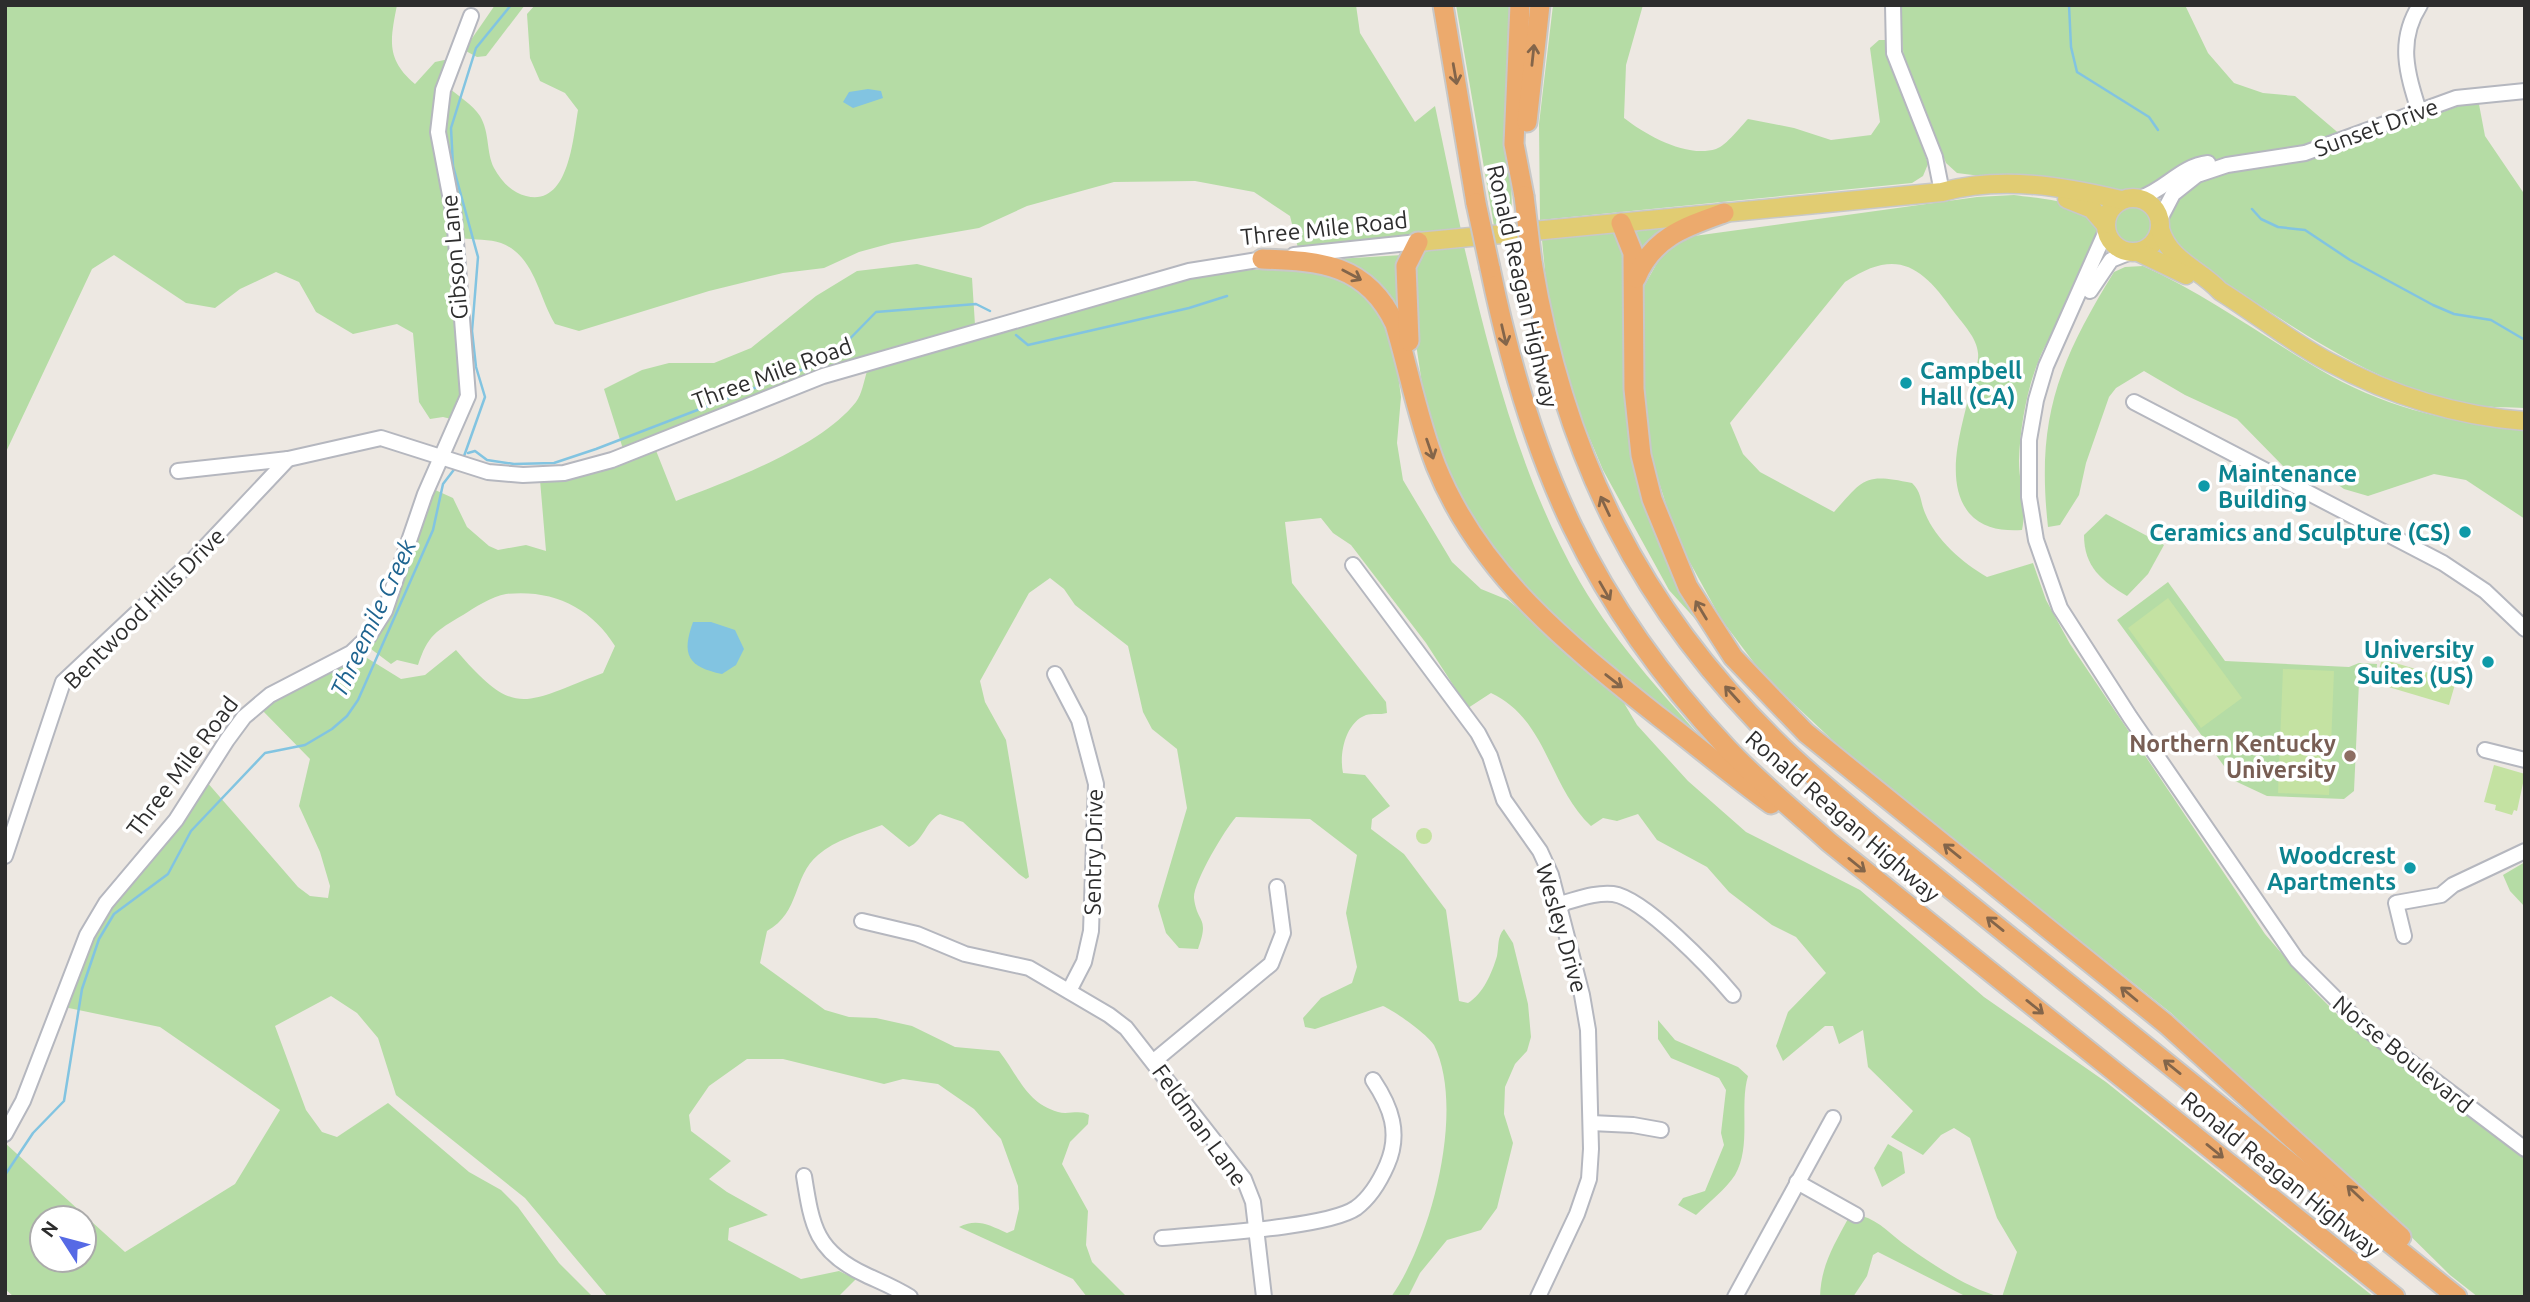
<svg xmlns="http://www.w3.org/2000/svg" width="2530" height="1302" viewBox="0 0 2530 1302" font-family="Ubuntu,sans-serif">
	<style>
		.green { fill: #b5dca5; fill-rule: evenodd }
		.pitch { fill: #c4e2a2 }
		.water { fill: #82c4e1 }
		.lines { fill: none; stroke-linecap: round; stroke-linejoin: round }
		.stream { stroke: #82c4e1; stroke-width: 2.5 }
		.minor-casing { stroke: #b5b7bf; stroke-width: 18 }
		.major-casing { stroke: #c8c8c8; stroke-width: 21 }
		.highway-casing { stroke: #c8c8c8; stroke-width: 23 }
		.minor { stroke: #fff; stroke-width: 14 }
		.major { stroke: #e1cc72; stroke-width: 18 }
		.highway { stroke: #ecaa6d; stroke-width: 19 }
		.highway-bridge-casing { stroke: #c8c8c8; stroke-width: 23; stroke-linecap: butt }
		.highway-bridge { stroke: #ecaa6d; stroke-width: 19 }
		.oneway { stroke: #83654a }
		.culture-dot { fill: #0f9aa8; stroke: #fff; stroke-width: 2.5 }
		.education-dot { fill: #8d6e63; stroke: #fff; stroke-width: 2.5 }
		.labels { text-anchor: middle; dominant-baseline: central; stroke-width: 7; stroke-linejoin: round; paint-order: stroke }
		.street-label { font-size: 23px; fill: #2d2d2d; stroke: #fff }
		.culture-label { font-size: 23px; font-weight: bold; fill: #0d838f; stroke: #fff; text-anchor: end }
		.education-label { font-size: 23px; font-weight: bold; fill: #785e54; stroke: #fff; text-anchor: end }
		.water-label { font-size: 24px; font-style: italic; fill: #1e6490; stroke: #fff }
	</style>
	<rect width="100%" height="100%" fill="#ede8e2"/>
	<!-- green -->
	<g class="green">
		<path d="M5,5H397C390,41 386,59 415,84L435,62L449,59L437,104L449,203L462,396L455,420L443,417L430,419L419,402L413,333L397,324L353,334L316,312L299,282L276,272L240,289L215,308L186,303L114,255L92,269L5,454Z"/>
		<polygon points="495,5 525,5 486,56 477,57 464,50"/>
		<path d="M535,5H1356L1360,33L1415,122L1435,106L1461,230L1298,248L1290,216L1254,192L1195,181L1114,182L1027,206L979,228L892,243L859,252L824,268L783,273L709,291L579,331L555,324C538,296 535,256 501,243C490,239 474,240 462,238C452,189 437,136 448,87C458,96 473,105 480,116C490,133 486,152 494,168C501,181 512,193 526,196C569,207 573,138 578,110L565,93L540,81L530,58L527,14Z"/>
		<polygon points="1456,5 1513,5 1509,43 1512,222 1494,226"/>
		<path d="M1553,5H1643L1626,65L1624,118C1647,136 1687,158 1716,149C1727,145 1740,127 1748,119L1794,128L1831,140L1871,135L1880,122L1870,48L1879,40H1887L1928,164L1923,176L1912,183L1540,220L1539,124Z"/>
		<polygon points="1899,5 2185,5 2208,53 2234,83 2263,93 2295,96 2342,136 2308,147 2253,156 2206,160 2152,187 2135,192 2093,190 1957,173 1946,163 1904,61"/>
		<path d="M2478,99L2485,136L2525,195V408C2509,407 2492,408 2476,405C2364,388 2275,310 2180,255L2167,236L2166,219L2174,204L2195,182L2231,171L2311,160Z"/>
		<path d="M2014,195C2034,198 2088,201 2096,222C2106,249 2052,328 2040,357C2027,388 2020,427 2019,461C2019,483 2027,507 2022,530C2002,531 1983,529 1969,513C1941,478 1965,419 1973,379C1975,371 1979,361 1978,353C1977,338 1963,324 1954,312C1922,266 1897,247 1845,282L1730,423L1743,454L1760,472L1834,512C1864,478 1865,473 1912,483C1922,493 1920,501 1925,513C1936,540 1963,563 1987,577L2033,563L2046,600L2070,644L2265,934L2313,990L2346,1023L2525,1158V1297H2478L2450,1275L2379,1205L2171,1013L1859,765L1764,676L1721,619L1677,539L1652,460L1639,343L1643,288L1661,256L1678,243L1694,236L1977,197Z"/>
		<circle cx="2133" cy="224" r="19"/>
		<polygon points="1671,227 1639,259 1631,232"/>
		<polygon points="1619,232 1628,255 1633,434 1717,643 1669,590 1603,470 1566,382 1547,292 1542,240"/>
		<path d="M1464,246C1491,361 1521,479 1580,582C1618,648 1672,704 1722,761L1522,590L1469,515L1439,448L1424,397L1416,344L1414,259L1421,252Z"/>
		<polygon points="1402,255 1402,329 1337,259"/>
		<polygon points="917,264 972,278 975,325 849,361 623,449 604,389 642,370 669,363 714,363 751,348 816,296 857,271"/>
		<path d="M2143,266C2210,296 2267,340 2331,376C2391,409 2457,424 2525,429V519L2466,480L2434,474L2368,496L2344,489L2320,472L2283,466L2237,419L2185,395L2144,371L2116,388L2109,397L2086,463L2079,495L2060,525L2048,527C2036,419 2058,363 2114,272L2125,267Z"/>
		<path d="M1278,268L1341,275L1376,303L1391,333L1397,367L1401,397L1397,443L1403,480L1452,562L1481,589L1508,600L1617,691L1637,725L1688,781L1746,832L1860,890L1984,997L2106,1082L2374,1297H2002L2017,1252L1997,1218L1970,1138L1954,1128L1941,1135L1923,1155L1891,1137L1913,1111L1868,1067L1863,1030L1839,1044L1833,1026H1825L1783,1061L1776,1046L1788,1012L1826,973L1796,937L1772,925L1729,892L1707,867L1657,840L1638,814L1617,821L1603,818L1591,826C1549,787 1547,719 1491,693L1468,708L1426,643L1351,545L1333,533L1321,518L1285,522L1292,583L1386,702L1387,713C1380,715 1372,713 1366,715C1345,723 1339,754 1343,773L1365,775L1390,806L1372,819L1371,829L1404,854L1446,910L1459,1001L1468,1003C1483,994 1492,973 1497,956C1499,946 1497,937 1504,929L1513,943L1528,1004L1531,1037L1527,1051L1515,1064L1505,1087L1504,1114L1513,1143L1497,1208L1481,1230L1447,1240L1420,1273L1408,1297H1391C1431,1241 1466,1109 1434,1045C1428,1035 1395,1011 1383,1006L1315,1029L1305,1027L1303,1018L1321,998L1352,983L1357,967L1346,913L1357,855L1310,819L1236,817C1225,829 1193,883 1194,898C1197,924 1210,916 1198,949L1179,948L1166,933L1158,906L1187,808L1177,749L1152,729L1143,712L1128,646L1075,605L1064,589L1050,578L1029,593L980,681L985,702L1006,740L1029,877L1026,879L1019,874L963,822L940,814C925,822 924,840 909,847L882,825C861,833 835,840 818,855C792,877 801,912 767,931L760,963L825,1010L849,1017L876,1018L912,1026L955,1047L999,1051C1018,1075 1026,1103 1058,1112C1068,1115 1080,1109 1089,1115L1088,1124L1070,1142L1062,1164L1088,1211L1086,1245L1092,1262L1127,1297H1087L1073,1279L959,1227C977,1218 989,1225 1007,1233L1014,1230L1019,1209L1018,1186L1001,1139L974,1109L938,1084L903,1079L884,1084L783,1059H747L709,1086L689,1115L691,1131L731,1161L709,1179L727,1192L768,1215L729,1228L728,1240L801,1279L839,1271L856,1279L838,1297H608L525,1198L396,1095L378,1038L357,1013L331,996L275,1026L306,1110L322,1132L337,1137L388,1103L469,1172L501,1190L518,1207L559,1263L593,1297H14L5,1289V1143L125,1252L235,1184L280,1110L160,1027L64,1007L93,934L109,907L206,781L298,887L310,896L328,898L330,886L320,852L299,806L310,759L261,709L359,653L401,679L425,675L456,650C516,720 523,703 603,673L615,646C591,607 552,589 506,594C492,596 474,608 463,615C436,631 428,635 418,665L397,660L391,664L367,646L433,489L453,498L467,527L489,546L498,550L526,545L546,551L540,480L591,473L655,448L676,501C729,481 821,447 856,402C862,394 864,381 867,371L1175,282L1224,272ZM42,1218H84V1260H42Z"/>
		<path d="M2106,514L2164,545L2148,574L2127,596C2102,581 2084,567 2084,535Z"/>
		<polygon points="2168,582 2225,661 2349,667 2359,663 2377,664 2375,685 2359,682 2354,791 2344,799 2267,796 2235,781 2117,620"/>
		<polygon points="2525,862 2525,907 2510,891 2503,875"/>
		<path d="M1658,1020L1675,1040L1738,1067L1748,1076C1739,1106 1752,1146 1735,1175C1726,1189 1708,1203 1696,1215L1678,1205L1683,1198L1705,1191L1724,1145L1721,1133L1726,1090L1719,1078L1671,1058L1658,1039Z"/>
		<polygon points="1888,1144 1902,1152 1905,1173 1882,1187 1874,1168"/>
		<path d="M1862,1216C1880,1221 1892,1236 1908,1247C1935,1266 1969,1289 2001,1297H1967L1878,1252L1873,1255L1867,1276L1853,1297H1820C1821,1265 1834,1245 1849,1217Z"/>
	</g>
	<!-- pitch -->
	<g class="pitch">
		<polygon points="2168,598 2242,698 2201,728 2128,628"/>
		<polygon points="2382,659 2456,681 2449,705 2375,683"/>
		<polygon points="2283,669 2334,671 2329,795 2278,793"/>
		<polygon points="2494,765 2525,774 2517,811 2514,810 2512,815 2495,810 2496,805 2484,802"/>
		<circle cx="1424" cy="836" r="8"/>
	</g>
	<!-- water -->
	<g class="water">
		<polygon points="868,89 881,91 883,98 853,108 843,102 849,92"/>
		<path d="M693,622H711L735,630L744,649L736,665L722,674C688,667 681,655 693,622Z"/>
	</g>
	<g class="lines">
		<!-- stream -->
		<g class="stream">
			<polyline points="2069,5 2071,47 2077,72 2149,117 2158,130"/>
			<polyline points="2252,209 2261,219 2278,227 2305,230 2350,260 2433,305 2454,314 2491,320 2525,340"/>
			<polyline points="1016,335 1028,345 1189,308 1227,296"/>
			<polyline points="468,453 475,451 487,460 514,464 554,463 596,449 830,359 876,312 976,304 990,311"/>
			<polyline points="463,459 485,397 476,367 472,331 478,257 453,166 451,128 476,48 511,5"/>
			<polyline points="5,1175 33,1133 64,1101 82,989 99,939 114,914 168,874 191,831 265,753 305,745 332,729 347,716 358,700 433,530 443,484 456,467"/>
		</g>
		<!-- minor casing -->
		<g class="minor-casing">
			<g id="minor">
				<polyline points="1893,5 1894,53 1935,157 1942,192"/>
				<path d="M2419,111C2407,73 2397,41 2420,5"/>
				<path d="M2140,198C2165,190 2181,166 2208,163"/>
				<polyline points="2160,219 2173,194 2197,175 2227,165 2305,153 2456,98 2525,91"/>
				<polyline points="2106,231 2046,366 2036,400 2029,440 2029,497 2036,540 2060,608 2130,717 2297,960 2364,1027 2525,1149"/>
				<polyline points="1294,255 1418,242"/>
				<polyline points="2090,291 2111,260 2131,252"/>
				<polyline points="2134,402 2443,563 2485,591 2525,629"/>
				<polyline points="178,471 288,459 381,438 488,472 523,475 564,473 612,460 823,376 1189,271 1270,258"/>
				<polyline points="1353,565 1478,733 1490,756 1504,800 1540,851 1551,875 1582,995 1588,1030 1591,1149 1589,1179 1577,1214 1538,1297"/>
				<polyline points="1055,674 1079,720 1096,784 1091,931 1084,962 1069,991"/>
				<polyline points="2485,750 2525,760"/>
				<polyline points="5,856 63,682 193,560 288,459"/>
				<path d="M1559,904C1576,900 1595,892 1613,894C1644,898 1712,970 1733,995"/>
				<polyline points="862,921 917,934 965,954 1029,968 1109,1015 1126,1028 1244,1179 1253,1202 1264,1297"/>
				<polyline points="2404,936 2396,903 2441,895 2453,885 2525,851"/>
				<polyline points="1154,1061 1271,964 1283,933 1277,887"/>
				<polyline points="1591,1123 1633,1125 1661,1130"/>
				<polyline points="5,1134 23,1101 87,935 106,903 176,820 227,740 244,717 270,695 351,653 369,636 385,611 425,494 468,396 454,216 438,132 443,90 471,16"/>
				<path d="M804,1176C812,1227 816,1252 866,1275C881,1282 896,1288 910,1297"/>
				<polyline points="1797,1182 1856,1215"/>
				<path d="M1162,1238C1203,1234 1327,1228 1356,1208C1371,1197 1380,1181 1387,1165C1401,1133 1391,1107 1373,1080"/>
				<polyline points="1735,1297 1833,1118"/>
			</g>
		</g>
		<!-- major casing -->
		<g class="major-casing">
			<g id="major">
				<circle cx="2133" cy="225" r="27"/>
				<polyline points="2067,199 2092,209 2105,224"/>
				<path d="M2160,229C2170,262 2199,268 2220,291C2257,314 2291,342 2329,362C2390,395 2456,416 2525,421"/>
				<path d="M1418,242L1942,192C2001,176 2062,186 2121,200"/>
				<polyline points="2138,252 2186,275"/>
			</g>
		</g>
		<!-- highway casing -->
		<g class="highway-casing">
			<g id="highway">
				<polyline points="1443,5 1476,203"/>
				<polyline points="1520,5 1514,144 1524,196"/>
				<polyline points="1527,122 1540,5"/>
				<polyline points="1621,223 1633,253 1634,389 1641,455 1652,499 1688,587 1733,657 1806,733 2166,1024 2401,1237"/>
				<path d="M1262,259C1321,261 1367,264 1395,324C1409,371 1418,420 1436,466C1480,575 1569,645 1658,716C1696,745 1732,776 1771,804"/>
				<path d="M1532,262C1564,456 1640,610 1783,748C1812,776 1844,802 1875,828L2457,1297"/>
				<path d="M1490,268C1530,463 1590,602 1728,749C1759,782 1795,811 1829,842L2395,1297"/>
				<path d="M1636,278C1653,237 1685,227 1724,213"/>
				<polyline points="1409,341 1406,266 1418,242"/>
			</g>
		</g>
		<!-- minor -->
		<use href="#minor" class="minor"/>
		<!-- major -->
		<use href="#major" class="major"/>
		<!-- highway -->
		<use href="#highway" class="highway"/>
		<!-- highway-bridge casing -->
		<g class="highway-bridge-casing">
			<g id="highway-bridge">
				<polyline points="1524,196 1532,262"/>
				<polyline points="1476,203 1490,268"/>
			</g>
		</g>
		<!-- highway-bridge -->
		<use href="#highway-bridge" class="highway-bridge"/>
	</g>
	<!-- one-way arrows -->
	<defs><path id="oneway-shaft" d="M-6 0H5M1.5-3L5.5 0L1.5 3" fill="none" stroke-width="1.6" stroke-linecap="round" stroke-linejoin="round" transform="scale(1.75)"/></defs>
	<g class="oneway">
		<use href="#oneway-shaft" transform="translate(1533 55) rotate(-84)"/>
		<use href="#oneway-shaft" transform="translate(1455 74) rotate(80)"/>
		<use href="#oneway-shaft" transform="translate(1352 275) rotate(28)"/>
		<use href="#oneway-shaft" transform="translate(1504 335) rotate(77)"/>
		<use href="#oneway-shaft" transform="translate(1430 449) rotate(71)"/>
		<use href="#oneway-shaft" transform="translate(1605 506) rotate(-115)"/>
		<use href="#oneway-shaft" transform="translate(1605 591) rotate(60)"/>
		<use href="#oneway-shaft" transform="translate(1701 610) rotate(-121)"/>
		<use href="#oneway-shaft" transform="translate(1614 681) rotate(38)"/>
		<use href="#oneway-shaft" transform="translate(1732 694) rotate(-132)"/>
		<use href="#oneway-shaft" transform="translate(1952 851) rotate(-141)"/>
		<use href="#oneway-shaft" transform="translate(1857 865) rotate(39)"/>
		<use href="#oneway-shaft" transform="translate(1995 924) rotate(-141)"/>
		<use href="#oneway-shaft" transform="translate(2129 994) rotate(-140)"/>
		<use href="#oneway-shaft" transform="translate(2035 1007) rotate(39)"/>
		<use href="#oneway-shaft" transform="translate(2172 1067) rotate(-141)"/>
		<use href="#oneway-shaft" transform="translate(2215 1151) rotate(39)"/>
		<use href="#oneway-shaft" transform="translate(2355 1193) rotate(-137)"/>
	</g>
	<!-- markers -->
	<g class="culture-dot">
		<circle cx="1906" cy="383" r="7"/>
		<circle cx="2204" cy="486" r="7"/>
		<circle cx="2465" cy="532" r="7"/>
		<circle cx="2488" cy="662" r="7"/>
		<circle cx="2410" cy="868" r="7"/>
	</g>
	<circle class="education-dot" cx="2350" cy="756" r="7"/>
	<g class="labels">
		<!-- street labels -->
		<g class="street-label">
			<text transform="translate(2376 127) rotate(-20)">Sunset Drive</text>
			<text transform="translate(1324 228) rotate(-6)">Three Mile Road</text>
			<text transform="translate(454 257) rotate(-95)">Gibson Lane</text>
			<text transform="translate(1523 286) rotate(77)">Ronald Reagan Highway</text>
			<text transform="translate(772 373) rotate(-20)">Three Mile Road</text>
			<text transform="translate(144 608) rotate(-45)">Bentwood Hills Drive</text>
			<text transform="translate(182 766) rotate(-53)">Three Mile Road</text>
			<text transform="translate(1843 816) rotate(41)">Ronald Reagan Highway</text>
			<text transform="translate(1093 852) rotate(-89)">Sentry Drive</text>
			<text transform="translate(1562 928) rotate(74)">Wesley Drive</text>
			<text transform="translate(2403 1054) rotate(39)">Norse Boulevard</text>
			<text transform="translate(1200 1125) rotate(54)">Feldman Lane</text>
			<text transform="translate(2281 1174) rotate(39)">Ronald Reagan Highway</text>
		</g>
		<!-- culture labels -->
		<g class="culture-label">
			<text x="1920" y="370" text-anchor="start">Campbell<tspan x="1920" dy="26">Hall (CA)</tspan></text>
			<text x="2218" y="473" text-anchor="start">Maintenance<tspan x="2218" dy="26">Building</tspan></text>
			<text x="2451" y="532">Ceramics and Sculpture (CS)</text>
			<text x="2474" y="649">University<tspan x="2474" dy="26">Suites (US)</tspan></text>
			<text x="2396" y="855">Woodcrest<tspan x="2396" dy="26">Apartments</tspan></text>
		</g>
		<!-- education labels -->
		<g class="education-label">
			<text x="2336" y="743">Northern Kentucky<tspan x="2336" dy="26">University</tspan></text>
		</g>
		<!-- water labels -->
		<g class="water-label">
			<text transform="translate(373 618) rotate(-65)">Threemile Creek</text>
		</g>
	</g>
	<!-- border -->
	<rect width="2530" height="1302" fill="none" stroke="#2d2d2d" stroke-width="14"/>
	<!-- north arrow -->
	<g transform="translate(63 1239) rotate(306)"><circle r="33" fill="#ffffff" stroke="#ababab" stroke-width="2"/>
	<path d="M0-5L12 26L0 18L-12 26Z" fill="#566ae5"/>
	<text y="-10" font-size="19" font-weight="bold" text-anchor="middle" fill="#2d2d2d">N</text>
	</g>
</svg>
